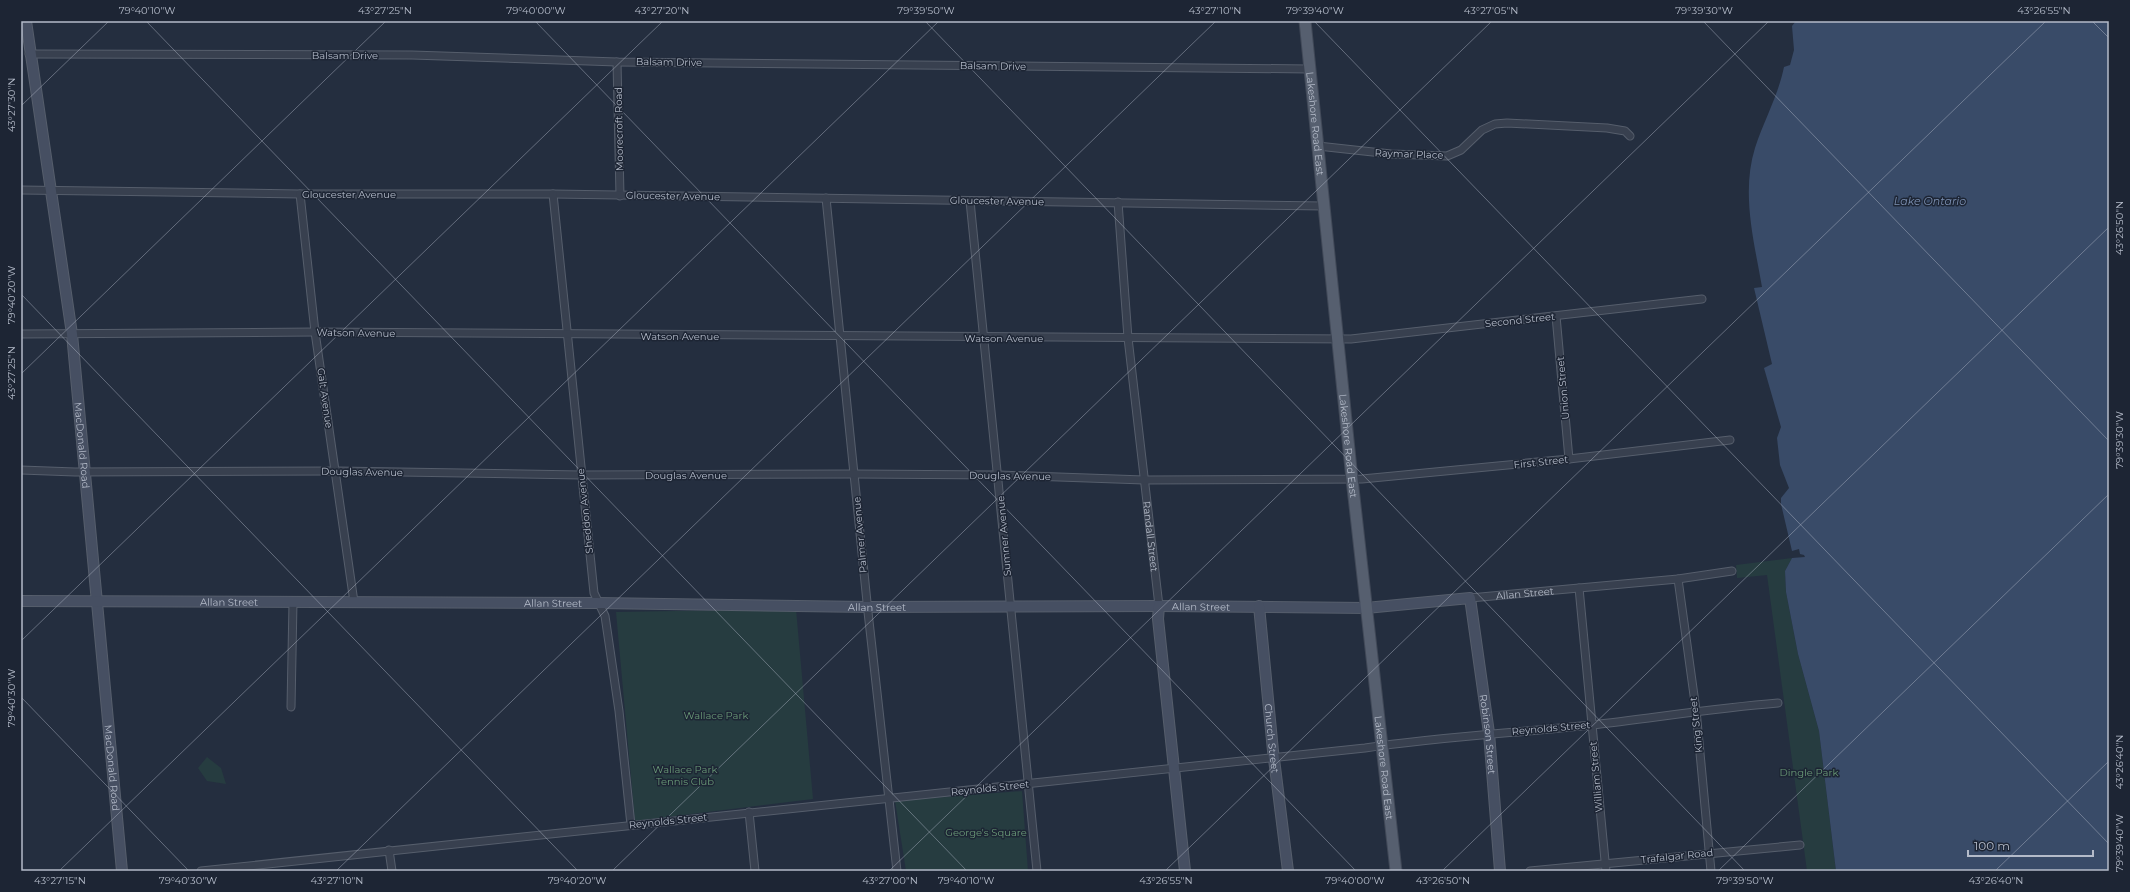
<svg xmlns="http://www.w3.org/2000/svg" width="2130" height="892" viewBox="0 0 2130 892" font-family="Montserrat,sans-serif">
	<style>
		.green { fill: #263c40 }
		.water { fill: #394b68 }
		.lines { fill: none; stroke-linecap: round; stroke-linejoin: round }
		.street-casing { stroke: #565e6c; stroke-width: 9 }
		.secondary-casing { stroke: #565e6c; stroke-width: 12 }
		.primary-casing { stroke: #414958; stroke-width: 13 }
		.street { stroke: #38404f; stroke-width: 7 }
		.secondary { stroke: #464f62; stroke-width: 10 }
		.primary { stroke: #565f6f; stroke-width: 11 }
		.ticks { fill: none; stroke: #b4bbc9; stroke-width: 1; stroke-opacity: 0.45 }
		.labels { text-anchor: middle; dominant-baseline: central; stroke-width: 3; stroke-linejoin: round; paint-order: stroke }
		.street-label { font-size: 10px; fill: #b4bbc9; stroke: #1d2534 }
		.park-label { font-size: 10px; fill: #6b9b78; stroke: #1d2534 }
		.water-label { font-size: 11px; font-style: italic; fill: #7c90b2; stroke: #1d2534 }
		.neatline { fill: none; stroke: #b4bbc9; stroke-width: 1.5 }
		.ticks-label { font-size: 10px; text-anchor: middle; fill: #b4bbc9 }
	</style>
	<rect width="100%" height="100%" fill="#242e3f"/>
	<!-- green -->
	<g class="green">
		<polygon points="1792,558 1785,571 1786,592 1798,654 1819,731 1836,871 1807,871 1767,575 1737,578 1736,565"/>
		<polygon points="796,609 813,799 635,821 616,612"/>
		<polygon points="207,757 221,768 226,784 207,781 198,768"/>
		<polygon points="1022,791 1028,871 906,871 895,801"/>
	</g>
	<!-- water -->
	<path class="water" d="M1796,21H2109V871H1836L1819,731L1798,654L1786,592L1785,571L1792,558L1805,557L1804,555L1800,554L1799,549L1792,551L1781,504V498L1789,488L1780,465L1777,438L1781,427L1764,368L1772,364L1754,288L1762,287C1754,241 1741,193 1755,148C1764,120 1778,96 1784,67L1790,65L1794,50L1792,26Z"/>
	<g class="lines">
		<!-- street casing -->
		<g class="street-casing">
			<g id="street">
				<polyline points="29,54 412,55 617,62 1309,69"/>
				<polyline points="617,62 620,196"/>
				<polyline points="1318,146 1391,154 1447,156 1461,150 1482,130 1495,124 1507,123 1607,128 1625,131 1630,136"/>
				<polyline points="21,190 300,194 553,194 1324,206"/>
				<polyline points="300,194 315,332 354,602"/>
				<polyline points="553,194 594,593 605,616 619,711 631,825"/>
				<polyline points="826,198 868,612 897,871"/>
				<polyline points="970,201 1037,871"/>
				<path id="s1" d="M1118,202L1128,338L1159,606"/>
				<polyline points="1556,316 1569,459"/>
				<polyline points="21,334 315,332 1351,339 1702,299"/>
				<polyline points="21,470 75,472 337,471 581,475 854,474 999,475 1144,480 1362,479 1569,459 1730,440"/>
				<polyline points="1678,579 1696,710 1711,871"/>
				<polyline points="1579,588 1606,871"/>
				<path id="s2" d="M1470,598L1678,579L1732,571"/>
				<polyline points="291,707 293,602"/>
				<polyline points="749,812 755,871"/>
				<polyline points="389,850 392,871"/>
				<path d="M201,871L1365,748C1440,737 1515,733 1591,725C1653,718 1715,708 1778,703"/>
				<polyline points="1530,871 1800,845"/>
			</g>
		</g>
		<!-- secondary casing -->
		<g class="secondary-casing">
			<g id="secondary">
				<path id="s3" d="M26,21L72,334L122,871"/>
				<path id="s4" d="M21,601L598,603L867,607L1159,606L1366,608L1470,598L1489,733L1500,871"/>
				<polyline points="1159,606 1158,619 1185,871"/>
				<path id="s5" d="M1259,606L1273,751L1288,871"/>
			</g>
		</g>
		<!-- primary casing -->
		<g class="primary-casing">
			<g id="primary">
				<path id="s6" d="M1305,21L1352,479L1396,871"/>
			</g>
		</g>
		<!-- street -->
		<use href="#street" class="street"/>
		<!-- secondary -->
		<use href="#secondary" class="secondary"/>
		<!-- primary -->
		<use href="#primary" class="primary"/>
	</g>
	<!-- ticks -->
	<path class="ticks" d="M146,21L967,871M535,21L1356,871M925,21L1745,871M1314,21L2109,844M1703,21L2109,441M2092,21L2109,38M21,106L109,21M21,294L578,871M21,374L386,21M21,641L663,21M21,697L189,871M59,871L939,21M336,871L1216,21M612,871L1492,21M889,871L1769,21M1165,871L2046,21M1442,871L2109,227M1718,871L2109,494M1995,871L2109,761"/>
	<g class="labels">
		<!-- street labels -->
		<g class="street-label">
			<text x="345" y="55">Balsam Drive</text>
			<text transform="translate(669 62) rotate(1)">Balsam Drive</text>
			<text transform="translate(993 66) rotate(1)">Balsam Drive</text>
			<text stroke="none"><textPath href="#s6" startOffset="103">Lakeshore Road East</textPath></text>
			<text transform="translate(619 129) rotate(-91)">Moorecroft Road</text>
			<text transform="translate(1409 154) rotate(2)">Raymar Place</text>
			<text x="349" y="194">Gloucester Avenue</text>
			<text transform="translate(673 196) rotate(1)">Gloucester Avenue</text>
			<text transform="translate(997 201) rotate(1)">Gloucester Avenue</text>
			<text transform="translate(1520 320) rotate(-6)">Second Street</text>
			<text transform="translate(356 333) rotate(1)">Watson Avenue</text>
			<text x="680" y="336">Watson Avenue</text>
			<text x="1004" y="338">Watson Avenue</text>
			<text transform="translate(1563 388) rotate(-95)">Union Street</text>
			<text transform="translate(325 398) rotate(82)">Galt Avenue</text>
			<text stroke="none"><textPath href="#s3" startOffset="428">MacDonald Road</textPath></text>
			<text stroke="none"><textPath href="#s6" startOffset="427">Lakeshore Road East</textPath></text>
			<text transform="translate(1541 462) rotate(-6)">First Street</text>
			<text transform="translate(362 472) rotate(1)">Douglas Avenue</text>
			<text x="686" y="475">Douglas Avenue</text>
			<text transform="translate(1010 476) rotate(1)">Douglas Avenue</text>
			<text transform="translate(585 511) rotate(-96)">Sheddon Avenue</text>
			<text transform="translate(860 535) rotate(-95)">Palmer Avenue</text>
			<text transform="translate(1004 536) rotate(-95)">Sumner Avenue</text>
			<text stroke="none"><textPath href="#s1" startOffset="336">Randall Street</textPath></text>
			<text stroke="none"><textPath href="#s2" startOffset="55">Allan Street</textPath></text>
			<text stroke="none"><textPath href="#s4" startOffset="208">Allan Street</textPath></text>
			<text stroke="none"><textPath href="#s4" startOffset="532">Allan Street</textPath></text>
			<text stroke="none"><textPath href="#s4" startOffset="1180">Allan Street</textPath></text>
			<text stroke="none"><textPath href="#s4" startOffset="856">Allan Street</textPath></text>
			<text transform="translate(1696 725) rotate(-96)">King Street</text>
			<text transform="translate(1551 728) rotate(-5)">Reynolds Street</text>
			<text stroke="none"><textPath href="#s4" startOffset="1587">Robinson Street</textPath></text>
			<text stroke="none"><textPath href="#s5" startOffset="133">Church Street</textPath></text>
			<text stroke="none"><textPath href="#s3" startOffset="752">MacDonald Road</textPath></text>
			<text stroke="none"><textPath href="#s6" startOffset="751">Lakeshore Road East</textPath></text>
			<text transform="translate(1596 777) rotate(-95)">William Street</text>
			<text transform="translate(990 788) rotate(-6)">Reynolds Street</text>
			<text transform="translate(668 821) rotate(-6)">Reynolds Street</text>
			<text transform="translate(1677 856) rotate(-6)">Trafalgar Road</text>
		</g>
		<!-- park labels -->
		<g class="park-label">
			<text x="716" y="715">Wallace Park</text>
			<text x="685" y="769">Wallace Park<tspan x="685" dy="12">Tennis Club</tspan></text>
			<text x="1809" y="772">Dingle Park</text>
			<text x="986" y="832">George's Square</text>
		</g>
		<!-- water labels -->
		<g class="water-label">
			<text x="1930" y="201">Lake Ontario</text>
		</g>
	</g>
	<!-- border -->
	<rect width="2130" height="892" fill="none" stroke="#1d2534" stroke-width="44"/>
	<!-- scale -->
	<path d="M1968 850v6h125v-6" fill="none" stroke="#b4bbc9" stroke-width="2"/>
	<text x="1974" y="850" font-size="12" fill="#b4bbc9" stroke="#1d2534" stroke-width="3" paint-order="stroke">100 m</text>
	<rect x="22" y="22" width="2086" height="848" class="neatline"/>
	<g class="ticks-label">
		<text x="147" y="14">79°40'10"W</text>
		<text x="385" y="14">43°27'25"N</text>
		<text x="536" y="14">79°40'00"W</text>
		<text x="662" y="14">43°27'20"N</text>
		<text x="926" y="14">79°39'50"W</text>
		<text x="1215" y="14">43°27'10"N</text>
		<text x="1315" y="14">79°39'40"W</text>
		<text x="1491" y="14">43°27'05"N</text>
		<text x="1704" y="14">79°39'30"W</text>
		<text x="2044" y="14">43°26'55"N</text>
		<text transform="translate(11 105) rotate(-90)" y="4">43°27'30"N</text>
		<text transform="translate(2119 228) rotate(-90)" y="4">43°26'50"N</text>
		<text transform="translate(11 295) rotate(-90)" y="4">79°40'20"W</text>
		<text transform="translate(11 373) rotate(-90)" y="4">43°27'25"N</text>
		<text transform="translate(2119 440) rotate(-90)" y="4">79°39'30"W</text>
		<text transform="translate(11 698) rotate(-90)" y="4">79°40'30"W</text>
		<text transform="translate(2119 762) rotate(-90)" y="4">43°26'40"N</text>
		<text transform="translate(2119 843) rotate(-90)" y="4">79°39'40"W</text>
		<text x="60" y="884">43°27'15"N</text>
		<text x="188" y="884">79°40'30"W</text>
		<text x="337" y="884">43°27'10"N</text>
		<text x="577" y="884">79°40'20"W</text>
		<text x="890" y="884">43°27'00"N</text>
		<text x="966" y="884">79°40'10"W</text>
		<text x="1166" y="884">43°26'55"N</text>
		<text x="1355" y="884">79°40'00"W</text>
		<text x="1443" y="884">43°26'50"N</text>
		<text x="1745" y="884">79°39'50"W</text>
		<text x="1996" y="884">43°26'40"N</text>
	</g>
</svg>
